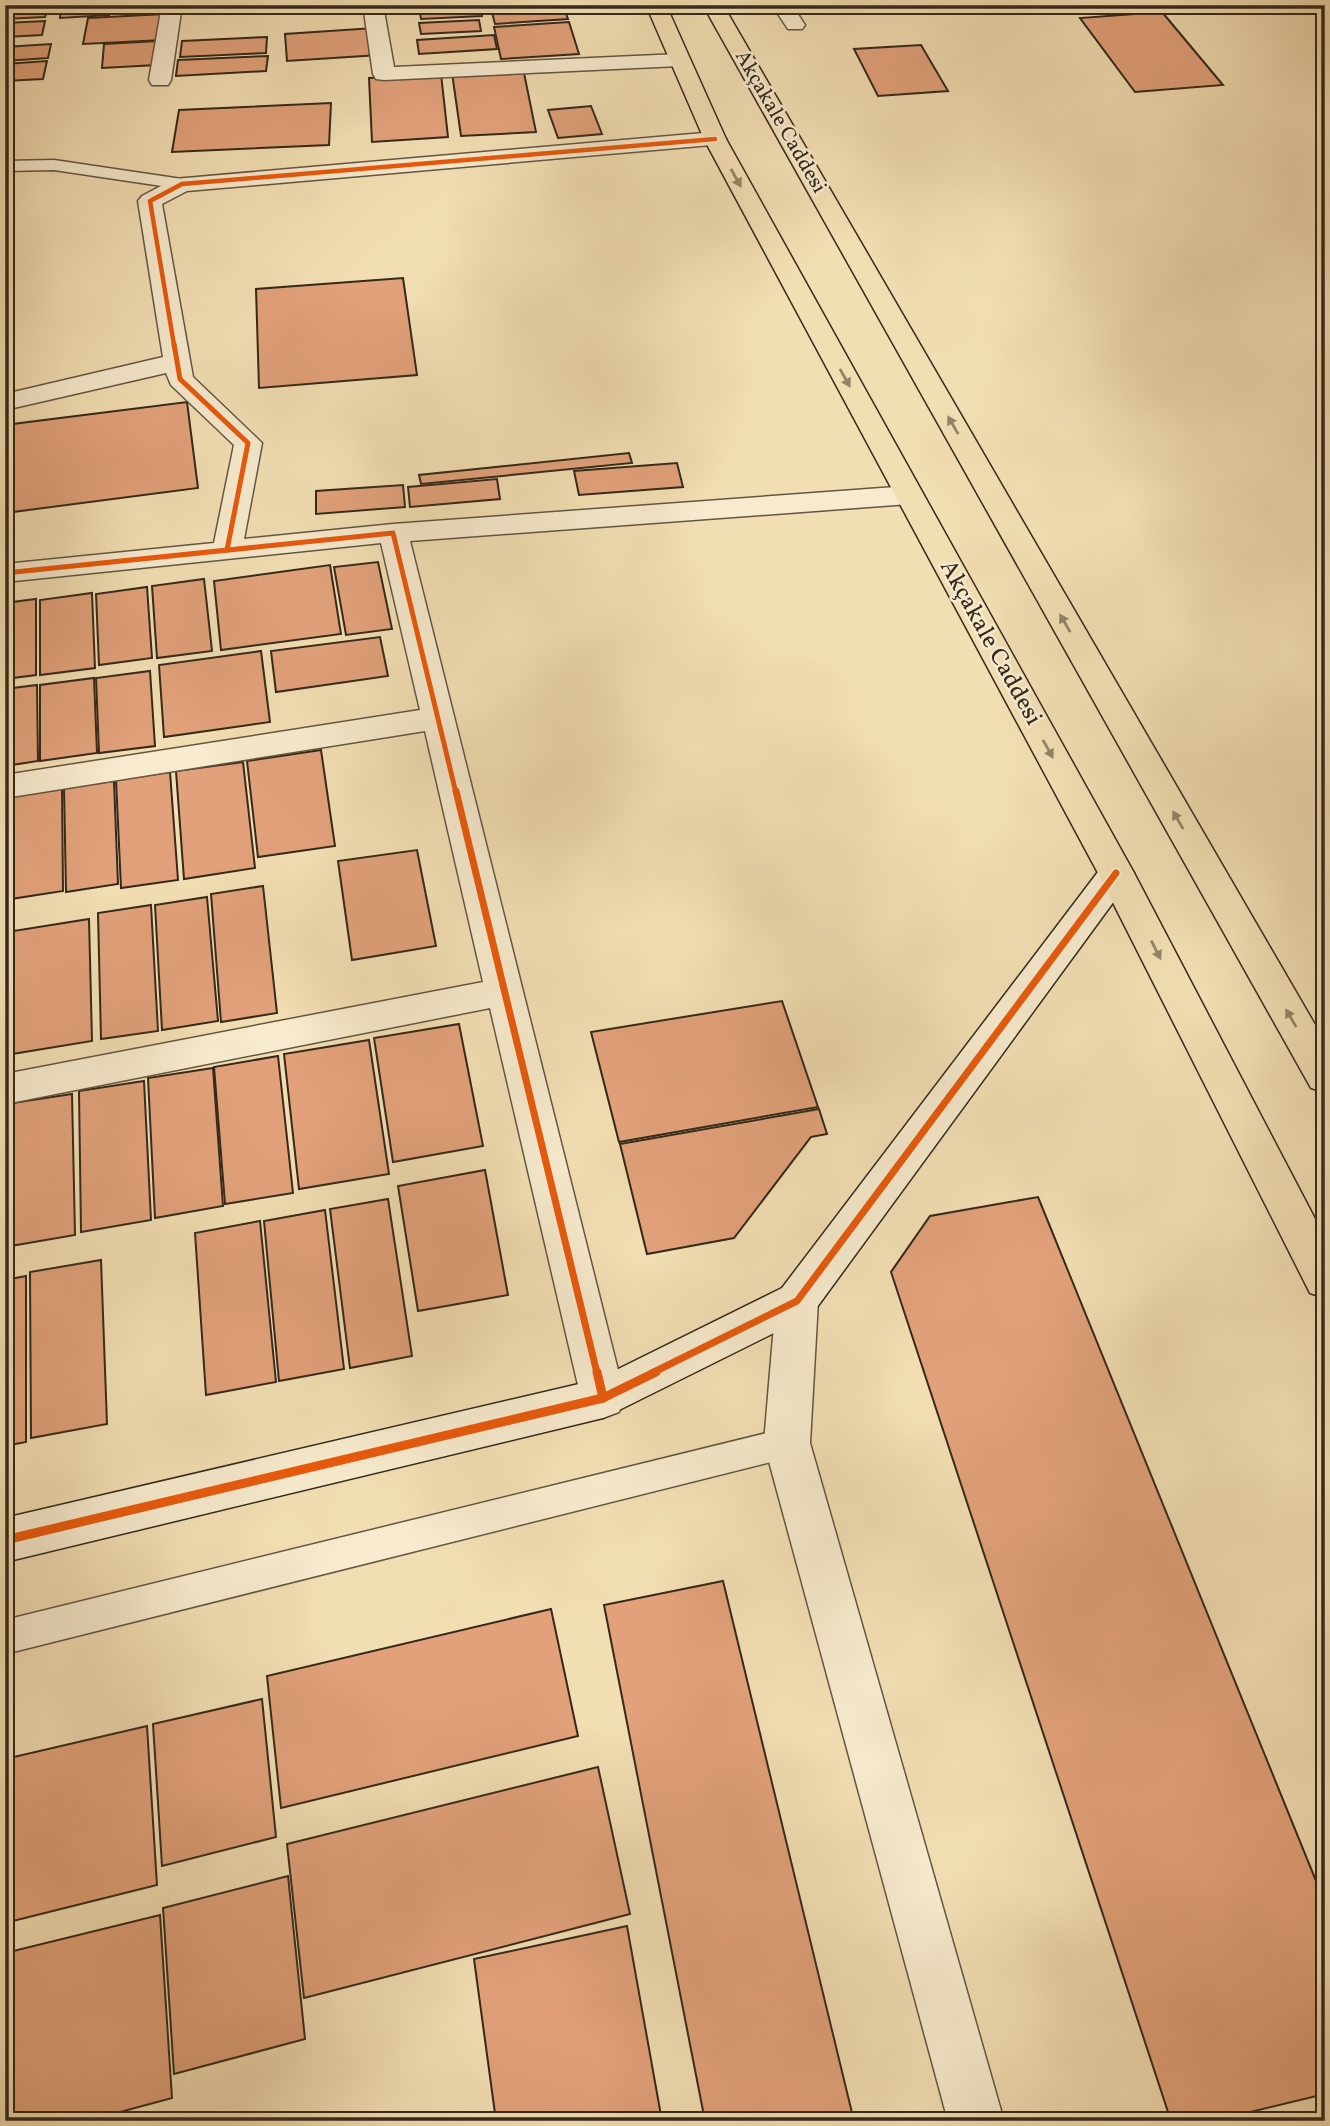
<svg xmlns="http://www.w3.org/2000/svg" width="1330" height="2126" viewBox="0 0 1330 2126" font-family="Vollkorn,serif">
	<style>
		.building { fill: #e2a17a; stroke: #34291b; stroke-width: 2 }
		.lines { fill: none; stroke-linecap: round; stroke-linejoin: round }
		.lane-casing { stroke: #645641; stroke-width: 3 }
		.street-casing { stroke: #645641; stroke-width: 3 }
		.secondary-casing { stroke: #34291b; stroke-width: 3 }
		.primary-casing { stroke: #34291b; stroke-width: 3 }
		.lane { fill: #f7eace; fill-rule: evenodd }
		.street { fill: #f7eace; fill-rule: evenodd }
		.secondary { fill: #f7eace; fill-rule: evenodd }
		.primary { fill: #f2deb3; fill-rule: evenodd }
		.cycleway-far3-casing { stroke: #f7eace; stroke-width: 7 }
		.cycleway-far2-casing { stroke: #f7eace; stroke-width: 9 }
		.cycleway-far1-casing { stroke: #f7eace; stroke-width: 11 }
		.cycleway-casing { stroke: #f7eace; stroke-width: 13 }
		.cycleway-far3 { stroke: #e8590c; stroke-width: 4.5 }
		.cycleway-far2 { stroke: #e8590c; stroke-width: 5 }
		.cycleway-far1 { stroke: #e8590c; stroke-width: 7 }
		.cycleway { stroke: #e8590c; stroke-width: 9 }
		.oneway { fill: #938467 }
		.labels { text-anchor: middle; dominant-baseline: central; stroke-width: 5; stroke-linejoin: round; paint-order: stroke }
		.far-street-label { font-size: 21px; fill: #34291b; stroke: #f7eace }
		.street-label { font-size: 24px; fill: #34291b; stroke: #f7eace }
	</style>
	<rect width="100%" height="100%" fill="#f2deb3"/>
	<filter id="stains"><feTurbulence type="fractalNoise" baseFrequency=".00286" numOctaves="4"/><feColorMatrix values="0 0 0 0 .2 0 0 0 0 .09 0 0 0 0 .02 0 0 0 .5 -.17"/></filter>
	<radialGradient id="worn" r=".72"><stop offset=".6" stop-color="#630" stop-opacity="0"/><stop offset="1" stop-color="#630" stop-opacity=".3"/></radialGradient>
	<!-- building -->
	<g class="building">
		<polygon points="5,5 49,5 45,17 5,19"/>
		<polygon points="61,5 110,5 109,15 60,18"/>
		<polygon points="120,5 164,5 164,9 119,12"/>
		<polygon points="303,5 304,8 239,12 239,7"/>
		<polygon points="481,5 482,16 421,19 419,7"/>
		<polygon points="490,5 563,5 568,19 495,24"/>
		<polygon points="1162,12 1223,85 1135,92 1080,18"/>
		<polygon points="166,14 164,40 83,44 88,18"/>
		<polygon points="479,20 481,31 421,34 419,23"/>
		<polygon points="45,21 42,35 5,37 5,23"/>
		<polygon points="569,22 579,54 501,59 494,27"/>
		<polygon points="374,28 379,55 287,61 285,34"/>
		<polygon points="494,35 497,49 419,54 417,40"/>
		<polygon points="267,37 266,53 180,57 182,41"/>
		<polygon points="158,41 157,65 102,68 104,44"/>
		<polygon points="51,44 48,58 5,61 5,47"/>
		<polygon points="921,45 948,91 878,96 854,49"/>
		<polygon points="268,56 266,71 176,76 178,60"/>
		<polygon points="47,61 43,79 5,81 5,64"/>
		<polygon points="523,68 536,132 461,136 452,73"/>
		<polygon points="441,74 448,137 372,142 369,78"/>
		<polygon points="331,103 329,145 172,152 179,110"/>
		<polygon points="591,106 602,134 558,138 548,110"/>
		<polygon points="403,278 417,375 259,388 256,289"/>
		<polygon points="187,402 198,488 5,513 5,425"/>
		<polygon points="629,453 632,463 421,484 419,475"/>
		<polygon points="677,463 683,487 579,495 574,471"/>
		<polygon points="497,479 500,499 410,507 408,487"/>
		<polygon points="403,485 405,507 316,514 316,491"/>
		<polygon points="378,562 392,629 346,635 334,567"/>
		<polygon points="330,565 341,634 221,650 214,581"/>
		<polygon points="204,579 212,651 157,658 152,586"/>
		<polygon points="147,587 152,658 99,665 96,594"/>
		<polygon points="92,593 95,668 40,675 40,600"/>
		<polygon points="36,599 36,675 5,679 5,603"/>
		<polygon points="380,637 388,676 276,692 271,651"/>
		<polygon points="261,651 270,722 164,737 159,665"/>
		<polygon points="150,671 155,746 99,753 96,678"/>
		<polygon points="94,678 97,753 40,761 40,685"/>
		<polygon points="37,685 38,761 5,766 5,689"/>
		<polygon points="321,750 335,846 258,857 247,761"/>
		<polygon points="243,762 255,868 184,879 176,771"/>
		<polygon points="170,772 178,880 121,888 116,780"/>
		<polygon points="114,781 118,884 66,892 64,788"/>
		<polygon points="62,787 63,891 11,899 11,794"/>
		<polygon points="417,850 436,946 352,960 338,861"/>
		<polygon points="263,886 277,1013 221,1022 211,894"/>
		<polygon points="207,897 218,1021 162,1030 155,905"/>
		<polygon points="151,905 158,1031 101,1039 98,913"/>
		<polygon points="89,919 92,1041 6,1055 7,932"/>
		<polygon points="782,1001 818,1107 619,1142 591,1032"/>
		<polygon points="459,1024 483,1146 393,1162 374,1038"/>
		<polygon points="369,1040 389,1174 299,1189 284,1054"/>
		<polygon points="278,1056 293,1193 225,1204 214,1067"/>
		<polygon points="213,1068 223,1206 155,1218 148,1078"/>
		<polygon points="144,1081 151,1220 81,1232 79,1091"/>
		<polygon points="72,1094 75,1235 5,1247 6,1104"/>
		<polygon points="819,1109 827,1134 811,1137 734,1238 647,1254 620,1144"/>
		<polygon points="485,1170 508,1295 418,1311 398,1186"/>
		<polygon points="1038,1197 1325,1903 1325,2094 1213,2121 1171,2121 891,1272 930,1216"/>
		<polygon points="388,1199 412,1356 350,1368 330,1209"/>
		<polygon points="325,1210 344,1369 279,1381 264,1221"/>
		<polygon points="260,1221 276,1382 206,1395 195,1233"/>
		<polygon points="101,1260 107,1424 31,1438 30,1272"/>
		<polygon points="26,1276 26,1442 5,1446 5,1280"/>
		<polygon points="723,1581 854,2121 705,2121 604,1605"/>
		<polygon points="551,1609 578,1736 281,1808 267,1676"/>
		<polygon points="262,1699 276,1837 162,1866 153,1724"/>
		<polygon points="147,1726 157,1885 5,1923 5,1759"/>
		<polygon points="598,1767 630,1914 304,1998 287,1844"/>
		<polygon points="288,1876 305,2039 174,2074 163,1908"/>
		<polygon points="160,1915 172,2098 87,2121 5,2121 5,1953"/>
		<polygon points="627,1926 662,2121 496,2121 474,1959"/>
		<polygon points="1325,2110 1325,2121 1281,2121"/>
	</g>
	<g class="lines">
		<!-- lane casing -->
		<g class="lane-casing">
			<g id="lane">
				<polygon points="54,160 182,179 190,184 182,189 54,170 5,171 5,161"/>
				<polygon points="787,1428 799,1432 803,1443 799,1454 787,1458 5,1654 5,1620"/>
			</g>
		</g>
		<!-- street casing -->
		<g class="street-casing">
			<g id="street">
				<polygon points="162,5 182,5 171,80 168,85 152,85 149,80"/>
				<polygon points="363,5 383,5 394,67 679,54 686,56 690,60 686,64 679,66 384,80 376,79 373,74"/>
				<polygon points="772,5 792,5 805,25 802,29 788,29"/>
				<polygon points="715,132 723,134 726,139 723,144 187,191 162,204 193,377 262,443 244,539 393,524 909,486 919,489 923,495 919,501 909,504 410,541 625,1398 619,1412 603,1418 587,1412 581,1398 490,1008 5,1104 5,1074 483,982 425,731 5,798 5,775 420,710 381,543 5,582 5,564 214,543 234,445 171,385 166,373 5,410 5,394 163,357 138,201 142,196 174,179"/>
				<polygon points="797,1283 812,1288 818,1301 810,1443 1004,2121 948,2121 764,1443 776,1301 782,1288"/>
			</g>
		</g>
		<!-- secondary casing -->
		<g class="secondary-casing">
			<polygon id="secondary" points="1116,860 1128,864 1134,873 1128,882 812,1314 603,1418 5,1562 5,1518 596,1380 782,1288 1104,864"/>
		</g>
		<!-- primary casing -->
		<g class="primary-casing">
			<g id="primary">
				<polygon points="646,5 666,5 726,139 1134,873 1325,1238 1325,1298 1310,1293 1098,873 704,139"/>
				<polygon points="703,5 723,5 1325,1042 1325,1092 1311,1088"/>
			</g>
		</g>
		<!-- lane -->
		<use href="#lane" class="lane"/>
		<!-- street -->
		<use href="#street" class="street"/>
		<!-- secondary -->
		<use href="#secondary" class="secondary"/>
		<!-- primary -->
		<use href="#primary" class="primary"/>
		<!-- cycleway-far3 casing -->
		<g class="cycleway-far3-casing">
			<polyline id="cycleway-far3" points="174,345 150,201 182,184 715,139"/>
		</g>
		<!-- cycleway-far2 casing -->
		<g class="cycleway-far2-casing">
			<g id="cycleway-far2">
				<polyline points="174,344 180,379 248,443 227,550"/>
				<polyline points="5,573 393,533 456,793"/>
			</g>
		</g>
		<!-- cycleway-far1 casing -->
		<g class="cycleway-far1-casing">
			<g id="cycleway-far1">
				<polyline points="456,791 597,1373"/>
				<polyline points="652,1373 797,1301 1116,873"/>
			</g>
		</g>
		<!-- cycleway casing -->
		<g class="cycleway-casing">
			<g id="cycleway">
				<polyline points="597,1372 603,1398"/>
				<polyline points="5,1540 603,1398 656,1372"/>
			</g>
		</g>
		<!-- cycleway-far3 -->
		<use href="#cycleway-far3" class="cycleway-far3"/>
		<!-- cycleway-far2 -->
		<use href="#cycleway-far2" class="cycleway-far2"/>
		<!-- cycleway-far1 -->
		<use href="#cycleway-far1" class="cycleway-far1"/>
		<!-- cycleway -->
		<use href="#cycleway" class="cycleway"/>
	</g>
	<!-- one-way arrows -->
	<defs><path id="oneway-solid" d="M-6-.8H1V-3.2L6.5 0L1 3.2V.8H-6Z" transform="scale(1.75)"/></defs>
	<g class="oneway">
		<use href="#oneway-solid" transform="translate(736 178) rotate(61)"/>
		<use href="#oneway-solid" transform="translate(845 378) rotate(61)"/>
		<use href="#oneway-solid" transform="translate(953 425) rotate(-120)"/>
		<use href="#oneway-solid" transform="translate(1065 623) rotate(-120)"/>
		<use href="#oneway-solid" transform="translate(1048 749) rotate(61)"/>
		<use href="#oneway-solid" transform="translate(1178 820) rotate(-120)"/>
		<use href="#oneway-solid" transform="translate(1156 950) rotate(63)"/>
		<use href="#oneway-solid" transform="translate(1291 1018) rotate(-120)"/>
	</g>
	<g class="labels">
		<!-- far-street labels -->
		<g class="far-street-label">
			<text transform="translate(780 122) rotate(60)">Akçakale Caddesi</text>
		</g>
		<!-- street labels -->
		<g class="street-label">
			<text transform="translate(990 643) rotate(61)">Akçakale Caddesi</text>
		</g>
	</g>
	<!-- margin -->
	<rect width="1330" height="2126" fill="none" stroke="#f2deb3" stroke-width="28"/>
	<rect x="7" y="7" width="1316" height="2112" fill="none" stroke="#34291b" stroke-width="3.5"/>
	<rect x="14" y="14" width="1302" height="2098" fill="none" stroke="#34291b" stroke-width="2"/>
	<rect width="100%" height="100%" filter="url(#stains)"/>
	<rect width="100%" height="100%" fill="url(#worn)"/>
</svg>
